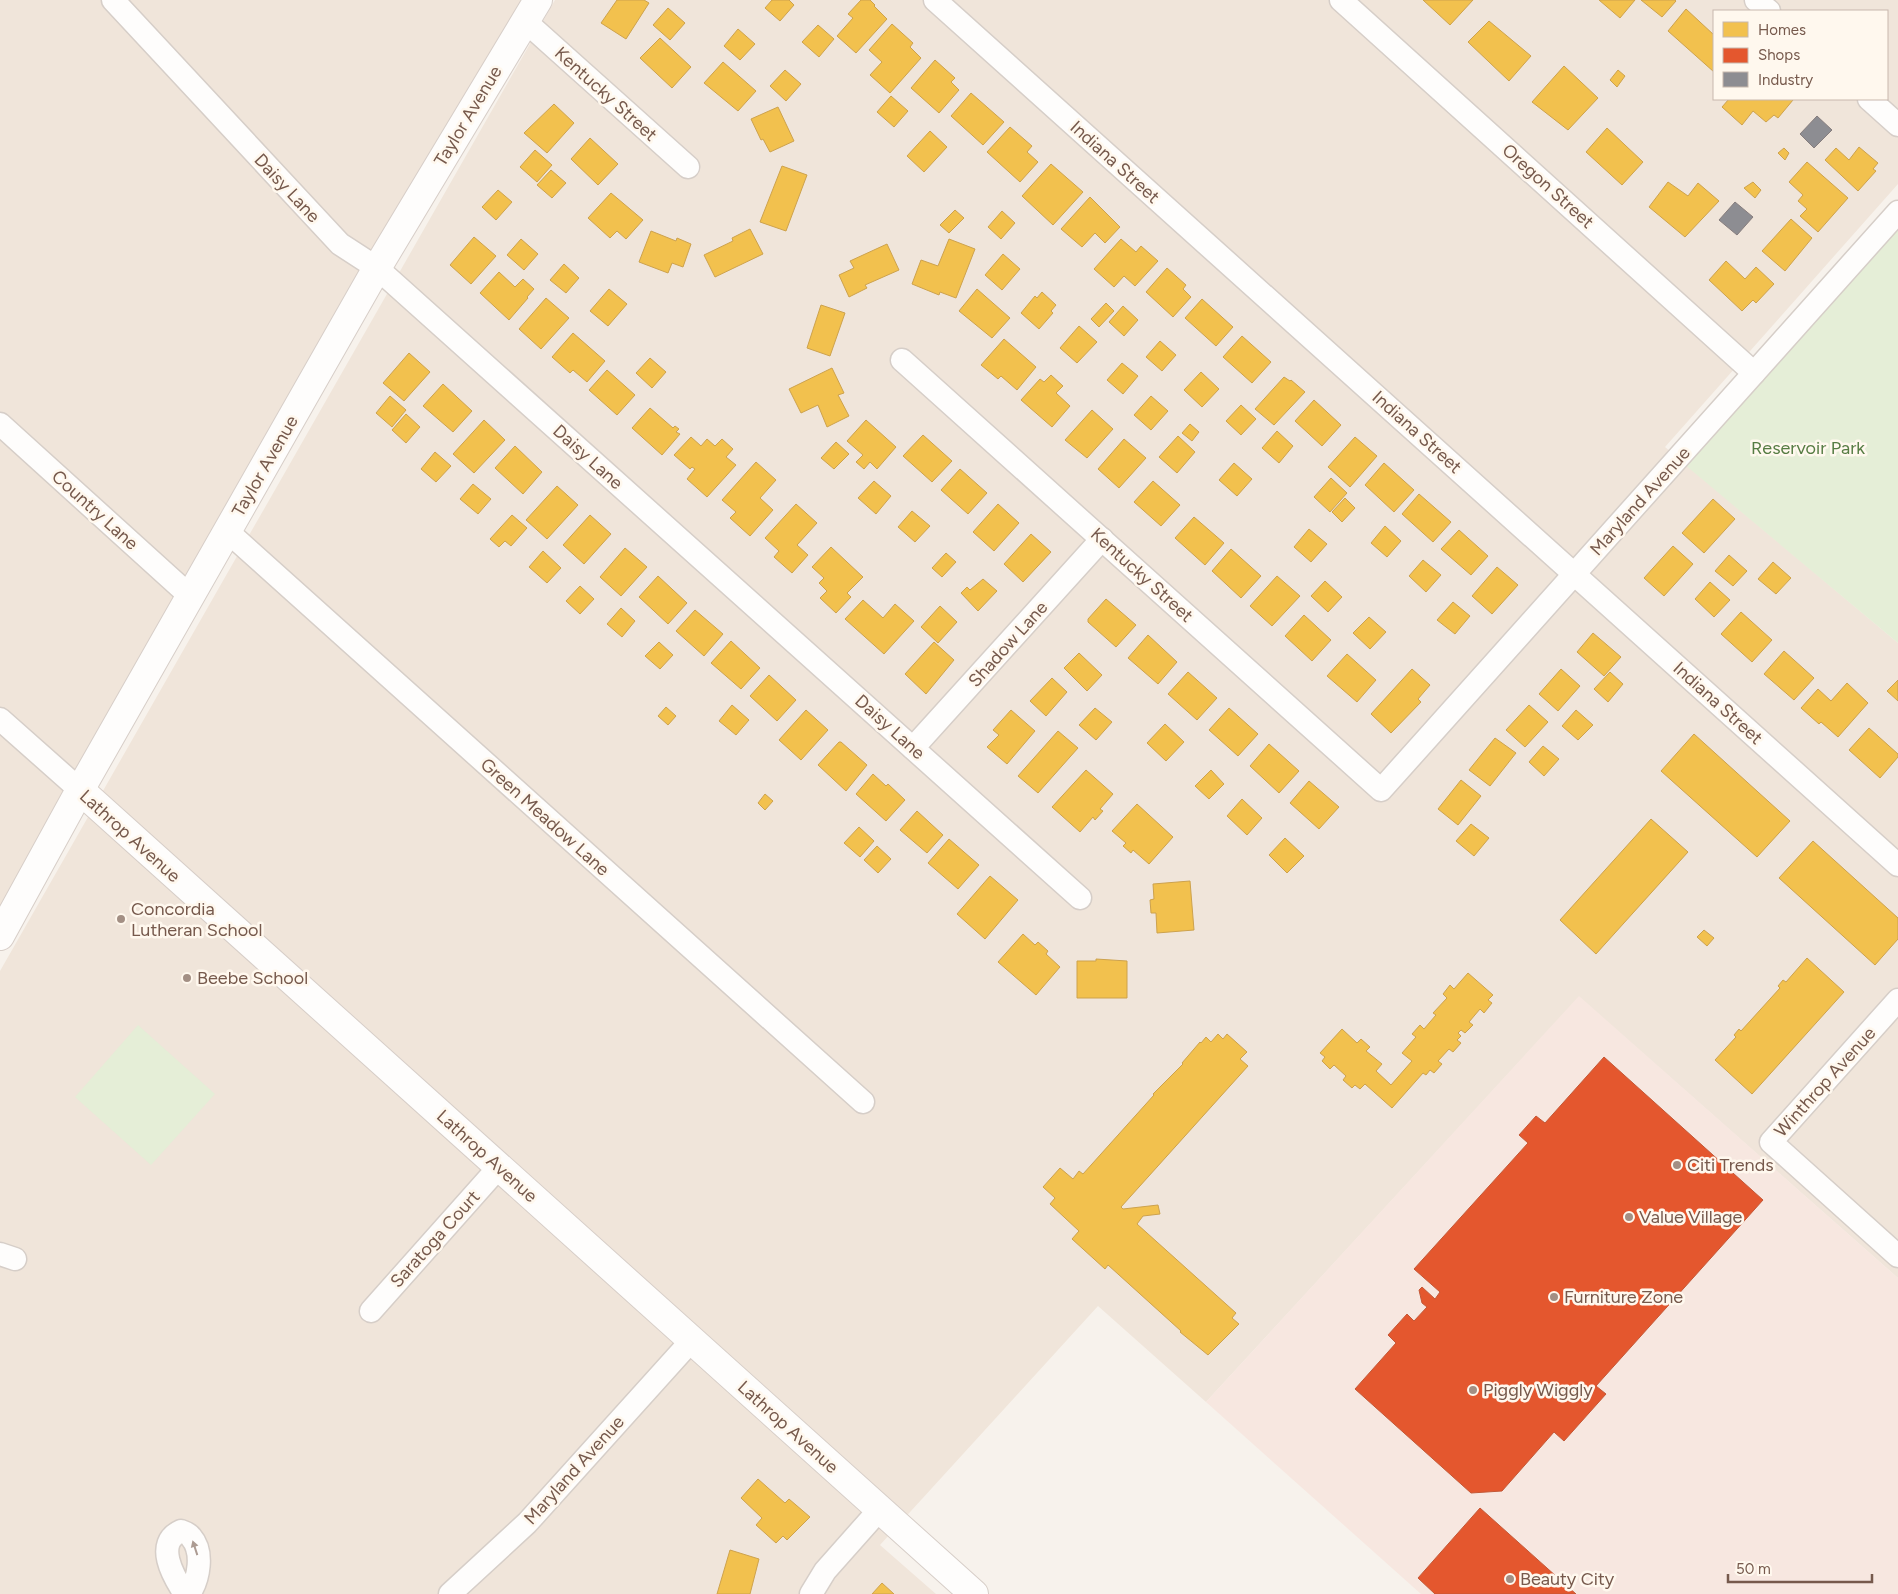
<svg xmlns="http://www.w3.org/2000/svg" width="1898" height="1594" viewBox="0 0 1898 1594" font-family="Figtree,sans-serif">
	<style>
		.residential { fill: #f0e5da; fill-rule: evenodd }
		.commercial { fill: #f7e7e0 }
		.green { fill: #e5eed7 }
		.homes { fill: #f2c14e; stroke: #cda24d }
		.shops { fill: #e4572e; stroke: #c35837 }
		.industry { fill: #8d8d92; stroke: #867d7d }
		.lines { fill: none; stroke-linecap: round; stroke-linejoin: round }
		.street-casing { stroke: #d6cec8; stroke-width: 25 }
		.secondary-casing { stroke: #d7cec8; stroke-width: 30 }
		.street { stroke: #fefdfc; stroke-width: 22 }
		.secondary { stroke: #fefdfc; stroke-width: 28 }
		.oneway { fill: #ac9b92 }
		.poi-dot { fill: #a38f84; stroke: #fff8ee; stroke-width: 2 }
		.labels { text-anchor: middle; dominant-baseline: central; stroke-width: 5; stroke-linejoin: round; paint-order: stroke }
		.street-label { font-size: 18px; fill: #76594c; stroke: #fff8ee }
		.park-label { font-size: 18px; fill: #567c43; stroke: #fff8ee }
		.poi-label { font-size: 18px; fill: #76594c; stroke: #fff8ee; text-anchor: start }
	</style>
	<rect width="100%" height="100%" fill="#f7f2ec"/>
	<!-- residential -->
	<g class="residential">
		<polygon points="0,0 524,0 0,912"/>
		<path d="M555,0H1898V184L1665,447L1898,643V1278L1579,997L1206,1402L1098,1306L880,1545L936,1594H0V971ZM1714,11H1887V99H1714Z"/>
	</g>
	<!-- commercial -->
	<polygon class="commercial" points="1579,996 1898,1278 1898,1594 1421,1594 1206,1402"/>
	<!-- green -->
	<g class="green">
		<polygon points="1898,212 1898,643 1678,459"/>
		<polygon points="138,1025 215,1094 151,1165 75,1097"/>
	</g>
	<!-- homes -->
	<g class="homes">
		<polygon points="617,0 644,0 649,3 626,39 601,23"/>
		<polygon points="772,0 789,0 794,5 780,21 765,8"/>
		<polygon points="861,0 870,0 875,5 874,6 887,19 856,53 837,36 853,18 848,14"/>
		<polygon points="1423,0 1473,0 1450,25"/>
		<polygon points="1599,0 1635,0 1620,18"/>
		<polygon points="1641,0 1675,0 1676,1 1662,17"/>
		<polygon points="668,8 685,23 670,40 653,25"/>
		<polygon points="1686,9 1714,35 1714,72 1668,31"/>
		<polygon points="1489,21 1531,56 1509,81 1468,42"/>
		<polygon points="892,24 913,43 910,47 921,58 890,93 870,75 882,62 869,50"/>
		<polygon points="818,25 834,39 819,57 802,42"/>
		<polygon points="738,29 755,44 740,60 724,46"/>
		<polygon points="660,38 691,67 672,88 640,58"/>
		<polygon points="935,60 955,78 951,82 959,90 939,113 911,88"/>
		<polygon points="723,62 756,91 738,111 704,83"/>
		<polygon points="1564,66 1598,98 1568,130 1532,102"/>
		<polygon points="785,70 801,84 786,101 770,86"/>
		<polygon points="1618,70 1625,76 1617,87 1610,80"/>
		<polygon points="971,93 1004,122 983,145 951,116"/>
		<polygon points="891,96 908,111 894,127 877,112"/>
		<polygon points="1729,99 1791,99 1793,100 1778,118 1774,115 1766,122 1753,111 1742,125 1722,107"/>
		<polygon points="554,104 574,123 547,153 524,133"/>
		<polygon points="778,107 794,141 770,152 763,139 761,140 751,119"/>
		<polygon points="1010,127 1032,146 1027,152 1038,162 1020,182 987,152"/>
		<polygon points="1607,128 1643,162 1622,185 1586,152"/>
		<polygon points="930,131 947,147 924,172 907,156"/>
		<polygon points="590,138 618,164 598,185 571,159"/>
		<polygon points="1859,147 1878,163 1873,169 1876,171 1858,191 1825,160 1836,148 1849,160"/>
		<polygon points="1784,148 1789,153 1785,160 1778,153"/>
		<polygon points="535,150 552,165 537,182 520,167"/>
		<polygon points="1807,162 1848,198 1818,232 1800,216 1807,209 1798,201 1803,195 1789,182"/>
		<polygon points="1051,164 1083,192 1053,225 1022,196"/>
		<polygon points="782,166 807,175 786,231 760,222"/>
		<polygon points="551,170 566,183 552,198 537,185"/>
		<polygon points="1668,182 1688,196 1698,183 1719,201 1685,237 1649,207"/>
		<polygon points="1753,182 1761,190 1755,198 1744,188"/>
		<polygon points="498,190 512,202 496,220 482,207"/>
		<polygon points="611,193 643,220 626,239 617,231 610,238 588,218"/>
		<polygon points="1090,197 1120,227 1105,243 1095,233 1082,247 1061,229"/>
		<polygon points="955,210 964,218 949,233 940,225"/>
		<polygon points="1002,211 1015,223 1001,239 988,227"/>
		<polygon points="1791,219 1812,238 1785,271 1762,251"/>
		<polygon points="750,229 763,254 715,277 704,255 733,241 732,238"/>
		<polygon points="651,231 676,241 677,238 691,244 683,267 672,263 668,273 639,262"/>
		<polygon points="474,237 496,256 471,284 450,265"/>
		<polygon points="521,239 538,254 524,270 507,255"/>
		<polygon points="949,239 975,249 956,298 940,292 939,295 912,284 921,260 938,266"/>
		<polygon points="1121,239 1136,252 1141,246 1158,261 1135,286 1124,276 1114,287 1094,269"/>
		<polygon points="887,244 899,270 865,285 867,288 849,297 839,275 854,268 850,261"/>
		<polygon points="1003,254 1020,269 1002,290 985,275"/>
		<polygon points="1726,261 1745,279 1756,267 1774,284 1756,303 1753,300 1742,311 1709,280"/>
		<polygon points="564,264 579,278 566,293 550,280"/>
		<polygon points="1167,268 1186,285 1183,289 1191,297 1173,317 1146,292"/>
		<polygon points="499,272 515,287 523,279 534,289 527,297 528,298 509,320 480,293"/>
		<polygon points="609,289 627,304 608,326 590,311"/>
		<polygon points="977,289 1010,318 992,338 959,311"/>
		<polygon points="1042,292 1056,305 1051,311 1053,313 1039,329 1021,313 1035,296 1037,298"/>
		<polygon points="546,298 569,318 541,349 519,329"/>
		<polygon points="1202,299 1233,327 1216,346 1185,318"/>
		<polygon points="1106,303 1114,311 1099,327 1091,319"/>
		<polygon points="821,305 845,313 830,356 807,348"/>
		<polygon points="1123,306 1138,320 1124,336 1109,322"/>
		<polygon points="1079,326 1097,342 1077,363 1060,348"/>
		<polygon points="573,333 605,361 587,382 573,370 570,373 552,357"/>
		<polygon points="1242,336 1271,362 1252,383 1223,357"/>
		<polygon points="1004,339 1036,367 1017,390 1001,376 998,379 981,365"/>
		<polygon points="1160,341 1176,355 1162,371 1146,357"/>
		<polygon points="409,353 430,372 404,401 383,383"/>
		<polygon points="650,358 666,372 652,388 636,373"/>
		<polygon points="1122,363 1138,376 1123,394 1107,380"/>
		<polygon points="832,368 844,393 838,395 849,416 827,427 818,405 801,413 789,389"/>
		<polygon points="607,370 635,395 617,415 589,390"/>
		<polygon points="1201,372 1219,389 1202,407 1184,390"/>
		<polygon points="1051,375 1063,386 1056,393 1070,406 1052,427 1021,400 1040,379 1044,382"/>
		<polygon points="1284,377 1290,381 1291,380 1305,392 1274,425 1255,409"/>
		<polygon points="443,384 472,411 453,432 423,406"/>
		<polygon points="390,396 406,410 392,427 376,413"/>
		<polygon points="1151,396 1168,411 1151,430 1134,415"/>
		<polygon points="1314,400 1341,425 1322,446 1295,421"/>
		<polygon points="1241,405 1256,419 1241,435 1226,421"/>
		<polygon points="650,408 673,428 675,426 679,429 676,432 680,434 662,455 632,428"/>
		<polygon points="1092,410 1113,429 1087,458 1065,440"/>
		<polygon points="406,414 420,427 406,443 392,430"/>
		<polygon points="484,420 505,440 474,473 453,454"/>
		<polygon points="866,420 896,447 877,469 870,462 864,469 856,462 863,455 847,441"/>
		<polygon points="1190,424 1199,432 1192,441 1182,433"/>
		<polygon points="1277,431 1293,446 1279,463 1262,448"/>
		<polygon points="923,435 952,461 932,482 903,456"/>
		<polygon points="1178,436 1195,452 1177,473 1159,457"/>
		<polygon points="691,437 701,446 707,439 715,446 722,439 733,449 726,457 736,465 707,497 687,479 695,469 692,467 690,469 674,455"/>
		<polygon points="1355,437 1377,456 1350,487 1328,467"/>
		<polygon points="1124,439 1146,458 1119,488 1098,469"/>
		<polygon points="836,442 849,454 834,469 821,458"/>
		<polygon points="515,446 542,472 523,494 495,468"/>
		<polygon points="435,452 451,466 436,482 421,469"/>
		<polygon points="756,462 776,480 760,498 773,510 750,536 730,518 736,512 722,500"/>
		<polygon points="1234,463 1252,479 1237,496 1219,480"/>
		<polygon points="1384,463 1414,490 1394,512 1365,485"/>
		<polygon points="960,469 987,493 968,514 941,490"/>
		<polygon points="1331,478 1347,493 1330,512 1314,497"/>
		<polygon points="874,481 891,496 876,514 858,498"/>
		<polygon points="1153,481 1180,505 1161,526 1134,502"/>
		<polygon points="473,484 491,499 478,514 460,499"/>
		<polygon points="557,486 578,505 547,539 526,520"/>
		<polygon points="1419,494 1451,522 1433,542 1402,514"/>
		<polygon points="1345,498 1355,508 1342,522 1332,512"/>
		<polygon points="1713,499 1735,519 1704,553 1682,533"/>
		<polygon points="796,504 817,523 797,545 808,555 792,573 774,557 779,551 765,538"/>
		<polygon points="998,504 1019,523 994,551 973,532"/>
		<polygon points="912,511 930,526 915,542 898,527"/>
		<polygon points="512,515 527,528 511,546 505,541 499,547 490,539"/>
		<polygon points="590,515 611,534 584,564 563,545"/>
		<polygon points="1194,517 1224,543 1205,565 1175,538"/>
		<polygon points="1385,526 1401,541 1387,557 1371,543"/>
		<polygon points="1309,529 1327,544 1311,562 1294,547"/>
		<polygon points="1459,530 1488,556 1471,575 1441,549"/>
		<polygon points="1031,534 1051,552 1023,582 1004,564"/>
		<polygon points="1673,546 1693,564 1664,596 1644,578"/>
		<polygon points="831,547 863,577 847,593 851,597 836,613 820,598 827,591 819,583 824,578 812,567"/>
		<polygon points="625,548 647,567 621,596 600,577"/>
		<polygon points="1231,549 1261,576 1241,598 1212,571"/>
		<polygon points="543,551 561,568 547,583 529,567"/>
		<polygon points="946,553 956,562 942,577 932,568"/>
		<polygon points="1729,555 1747,571 1733,586 1715,571"/>
		<polygon points="1423,560 1441,575 1426,592 1409,576"/>
		<polygon points="1773,562 1791,578 1776,594 1758,579"/>
		<polygon points="1497,567 1518,585 1492,614 1472,596"/>
		<polygon points="658,576 687,603 668,624 639,597"/>
		<polygon points="1277,576 1300,596 1272,626 1250,606"/>
		<polygon points="983,579 997,591 978,611 961,593 967,587 970,590"/>
		<polygon points="1325,581 1342,597 1328,612 1311,596"/>
		<polygon points="1710,582 1730,600 1714,617 1695,599"/>
		<polygon points="580,586 594,599 580,614 566,601"/>
		<polygon points="1106,599 1136,625 1116,647 1088,622 1088,619"/>
		<polygon points="863,600 883,618 895,604 914,621 884,654 845,619"/>
		<polygon points="1453,602 1470,616 1455,634 1437,620"/>
		<polygon points="940,606 957,622 938,643 921,627"/>
		<polygon points="621,608 635,621 622,637 607,624"/>
		<polygon points="695,610 723,634 704,656 676,631"/>
		<polygon points="1741,612 1772,640 1752,662 1721,634"/>
		<polygon points="1304,615 1331,640 1312,661 1285,636"/>
		<polygon points="1369,617 1386,632 1370,649 1353,633"/>
		<polygon points="1593,633 1621,657 1604,676 1577,652"/>
		<polygon points="1148,635 1177,662 1158,684 1128,658"/>
		<polygon points="731,641 760,668 741,689 711,663"/>
		<polygon points="659,642 673,655 660,669 645,656"/>
		<polygon points="934,642 954,660 926,694 905,674"/>
		<polygon points="1784,651 1814,678 1794,700 1764,674"/>
		<polygon points="1079,653 1102,675 1087,691 1064,668"/>
		<polygon points="1347,654 1376,680 1357,702 1327,676"/>
		<polygon points="1412,669 1430,685 1418,699 1421,702 1391,733 1371,714"/>
		<polygon points="1561,669 1580,686 1558,711 1539,694"/>
		<polygon points="1188,672 1217,698 1197,720 1168,694"/>
		<polygon points="1610,672 1623,684 1608,702 1594,689"/>
		<polygon points="769,675 796,700 777,721 750,696"/>
		<polygon points="1052,678 1067,692 1046,716 1030,701"/>
		<polygon points="1898,680 1898,701 1887,691"/>
		<polygon points="1847,683 1868,703 1838,737 1821,722 1819,724 1801,708 1818,689 1831,701"/>
		<polygon points="732,705 749,720 736,735 719,721"/>
		<polygon points="1529,705 1548,722 1525,747 1506,730"/>
		<polygon points="666,707 676,716 668,725 658,716"/>
		<polygon points="1095,708 1112,722 1096,740 1079,725"/>
		<polygon points="1229,708 1258,734 1238,756 1209,730"/>
		<polygon points="806,710 828,730 801,760 779,740"/>
		<polygon points="1011,710 1035,731 1007,764 987,747 999,735 993,730"/>
		<polygon points="1576,710 1593,725 1578,740 1562,726"/>
		<polygon points="1165,724 1184,742 1166,761 1147,743"/>
		<polygon points="1869,728 1898,754 1898,757 1880,778 1849,750"/>
		<polygon points="1058,731 1078,748 1038,793 1018,776"/>
		<polygon points="1694,734 1790,821 1757,857 1661,771"/>
		<polygon points="1495,738 1516,753 1490,786 1469,770"/>
		<polygon points="839,742 841,742 867,765 846,791 818,765"/>
		<polygon points="1269,744 1299,771 1279,793 1250,766"/>
		<polygon points="1543,746 1559,759 1544,776 1529,762"/>
		<polygon points="1086,770 1113,794 1100,809 1103,811 1095,820 1093,817 1080,832 1052,807"/>
		<polygon points="1211,770 1224,784 1209,799 1195,786"/>
		<polygon points="873,774 886,786 888,784 905,800 886,821 856,794"/>
		<polygon points="1461,780 1481,796 1458,825 1438,809"/>
		<polygon points="1309,781 1339,807 1319,829 1290,803"/>
		<polygon points="765,794 773,801 765,810 758,803"/>
		<polygon points="1242,799 1262,818 1247,835 1227,816"/>
		<polygon points="1137,804 1173,837 1149,864 1133,850 1131,853 1123,846 1126,843 1112,831"/>
		<polygon points="917,811 943,835 927,853 900,830"/>
		<polygon points="1651,819 1688,852 1596,954 1560,920"/>
		<polygon points="1471,824 1489,838 1474,856 1456,841"/>
		<polygon points="859,827 874,841 860,857 844,843"/>
		<polygon points="1285,838 1304,856 1287,873 1269,855"/>
		<polygon points="949,839 979,865 958,889 928,863"/>
		<polygon points="1813,841 1898,918 1898,939 1875,965 1779,878"/>
		<polygon points="877,846 891,859 878,873 864,860"/>
		<polygon points="990,876 1018,900 985,939 957,914"/>
		<polygon points="1190,881 1194,930 1157,933 1156,913 1151,913 1150,900 1154,899 1153,884"/>
		<polygon points="1704,930 1714,938 1707,946 1697,937"/>
		<polygon points="1023,934 1035,945 1038,942 1048,951 1046,954 1060,967 1036,995 998,962"/>
		<polygon points="1807,958 1844,992 1752,1094 1715,1060 1736,1037 1734,1035 1739,1029 1741,1031 1780,988 1778,986 1783,980 1786,982"/>
		<polygon points="1096,959 1127,961 1127,998 1077,998 1077,961 1096,961"/>
		<polygon points="1468,973 1493,995 1488,1000 1492,1003 1484,1013 1480,1009 1469,1022 1473,1025 1465,1033 1461,1030 1458,1033 1461,1036 1457,1040 1461,1043 1453,1052 1449,1049 1438,1061 1442,1064 1434,1073 1430,1070 1426,1075 1423,1073 1392,1108 1365,1084 1360,1089 1355,1085 1352,1088 1343,1080 1346,1076 1334,1065 1330,1069 1322,1061 1325,1057 1320,1053 1342,1029 1357,1043 1361,1039 1370,1047 1366,1051 1382,1064 1376,1071 1391,1085 1412,1061 1402,1053 1416,1037 1412,1034 1420,1025 1424,1029 1436,1015 1433,1013 1447,998 1443,994 1450,985 1454,989"/>
		<polygon points="1218,1034 1223,1039 1227,1034 1247,1052 1240,1059 1248,1066 1121,1207 1123,1209 1158,1205 1160,1214 1143,1216 1137,1224 1236,1313 1232,1318 1239,1324 1208,1355 1180,1332 1181,1331 1108,1265 1105,1269 1072,1239 1079,1231 1050,1204 1055,1198 1043,1187 1060,1168 1073,1179 1079,1171 1083,1174 1154,1095 1153,1094 1183,1064 1182,1063 1200,1042 1201,1043 1206,1037 1211,1042"/>
		<polygon points="758,1479 785,1503 789,1499 810,1517 787,1540 783,1536 776,1543 756,1525 762,1518 741,1498"/>
		<polygon points="730,1550 759,1559 750,1594 717,1594"/>
		<polygon points="882,1583 894,1594 872,1594"/>
	</g>
	<!-- shops -->
	<g class="shops">
		<polygon points="1604,1057 1763,1200 1596,1386 1606,1394 1564,1441 1554,1432 1502,1491 1471,1493 1355,1389 1396,1343 1388,1335 1407,1314 1414,1321 1427,1307 1422,1303 1419,1290 1422,1287 1435,1299 1440,1292 1414,1269 1528,1143 1519,1135 1536,1116 1545,1123"/>
		<polygon points="1480,1508 1576,1594 1435,1594 1418,1578"/>
	</g>
	<!-- industry -->
	<g class="industry">
		<polygon points="1817,116 1832,130 1814,148 1800,134"/>
		<polygon points="1735,202 1753,217 1737,235 1719,220"/>
	</g>
	<g class="lines">
		<!-- street casing -->
		<g class="street-casing">
			<g id="street">
				<polyline points="113,0 340,244 377,268 1080,898"/>
				<polyline points="935,0 1898,865"/>
				<polyline points="1341,0 1754,373"/>
				<polyline points="1756,0 1769,11"/>
				<polyline points="525,21 688,167"/>
				<polyline points="1869,99 1898,125"/>
				<polyline points="902,360 1381,790 1898,212"/>
				<polyline points="0,424 190,596"/>
				<polyline points="227,531 863,1102"/>
				<polyline points="0,719 80,790"/>
				<polyline points="913,748 1102,539"/>
				<polyline points="1898,1000 1771,1142 1898,1256"/>
				<polyline points="0,1254 15,1259"/>
				<polyline points="371,1311 499,1167"/>
				<path d="M185,1594C173,1576 154,1543 181,1531C184,1532 189,1534 191,1537C204,1552 199,1579 189,1594"/>
				<polyline points="450,1594 527,1523 692,1340"/>
				<polyline points="811,1594 825,1571 880,1509"/>
			</g>
		</g>
		<!-- secondary casing -->
		<g class="secondary-casing">
			<g id="secondary">
				<polyline points="80,790 974,1594"/>
				<polyline points="0,936 80,790 377,268 538,0"/>
			</g>
		</g>
		<!-- street -->
		<use href="#street" class="street"/>
		<!-- secondary -->
		<use href="#secondary" class="secondary"/>
	</g>
	<!-- one-way arrows -->
	<defs><path id="oneway-solid" d="M-6-.8H1V-3.2L6.5 0L1 3.2V.8H-6Z" transform="scale(1.25)"/></defs>
	<use class="oneway" href="#oneway-solid" transform="translate(195 1548) rotate(-108)"/>
	<!-- markers -->
	<g class="poi-dot">
		<circle cx="121" cy="919" r="5"/>
		<circle cx="187" cy="978" r="5"/>
		<circle cx="1677" cy="1165" r="5"/>
		<circle cx="1629" cy="1217" r="5"/>
		<circle cx="1554" cy="1297" r="5"/>
		<circle cx="1473" cy="1390" r="5"/>
		<circle cx="1510" cy="1579" r="5"/>
	</g>
	<g class="labels">
		<!-- street labels -->
		<g class="street-label">
			<text transform="translate(606 94) rotate(42)">Kentucky Street</text>
			<text transform="translate(468 116) rotate(-59)">Taylor Avenue</text>
			<text transform="translate(1115 162) rotate(42)">Indiana Street</text>
			<text transform="translate(1548 186) rotate(42)">Oregon Street</text>
			<text transform="translate(287 188) rotate(47)">Daisy Lane</text>
			<text transform="translate(1417 432) rotate(42)">Indiana Street</text>
			<text transform="translate(588 457) rotate(42)">Daisy Lane</text>
			<text transform="translate(265 466) rotate(-60)">Taylor Avenue</text>
			<text transform="translate(1640 501) rotate(-48)">Maryland Avenue</text>
			<text transform="translate(95 510) rotate(42)">Country Lane</text>
			<text transform="translate(1142 575) rotate(42)">Kentucky Street</text>
			<text transform="translate(1008 644) rotate(-48)">Shadow Lane</text>
			<text transform="translate(1718 703) rotate(42)">Indiana Street</text>
			<text transform="translate(890 727) rotate(42)">Daisy Lane</text>
			<text transform="translate(545 817) rotate(42)">Green Meadow Lane</text>
			<text transform="translate(130 836) rotate(42)">Lathrop Avenue</text>
			<text transform="translate(1825 1082) rotate(-48)">Winthrop Avenue</text>
			<text transform="translate(487 1156) rotate(42)">Lathrop Avenue</text>
			<text transform="translate(435 1239) rotate(-48)">Saratoga Court</text>
			<text transform="translate(788 1427) rotate(42)">Lathrop Avenue</text>
			<text transform="translate(574 1470) rotate(-48)">Maryland Avenue</text>
		</g>
		<!-- park labels -->
		<g class="park-label">
			<text x="1808" y="448">Reservoir Park</text>
		</g>
		<!-- poi labels -->
		<g class="poi-label">
			<text x="131" y="909">Concordia<tspan x="131" dy="21">Lutheran School</tspan></text>
			<text x="197" y="978">Beebe School</text>
			<text x="1687" y="1165">Citi Trends</text>
			<text x="1639" y="1217">Value Village</text>
			<text x="1564" y="1297">Furniture Zone</text>
			<text x="1483" y="1390">Piggly Wiggly</text>
			<text x="1520" y="1579">Beauty City</text>
		</g>
	</g>
	<!-- legend -->
	<rect x="1713" y="10" width="175" height="90" fill="#fff8ee" stroke="#c8b8ad"/>
	<rect x="1723" y="22" width="25" height="15" fill="#f2c14e" stroke="#c8b8ad"/>
	<text x="1758" y="35" font-size="15" fill="#76594c">Homes</text>
	<rect x="1723" y="48" width="25" height="15" fill="#e4572e" stroke="#c8b8ad"/>
	<text x="1758" y="60" font-size="15" fill="#76594c">Shops</text>
	<rect x="1723" y="72" width="25" height="15" fill="#8d8d92" stroke="#c8b8ad"/>
	<text x="1758" y="85" font-size="15" fill="#76594c">Industry</text>
	<!-- scale -->
	<path d="M1728 1574v8h144v-8" fill="none" stroke="#76594c" stroke-width="2.5"/>
	<text x="1736" y="1574" font-size="15" fill="#76594c" stroke="#fff8ee" stroke-width="4" paint-order="stroke">50 m</text>
</svg>
